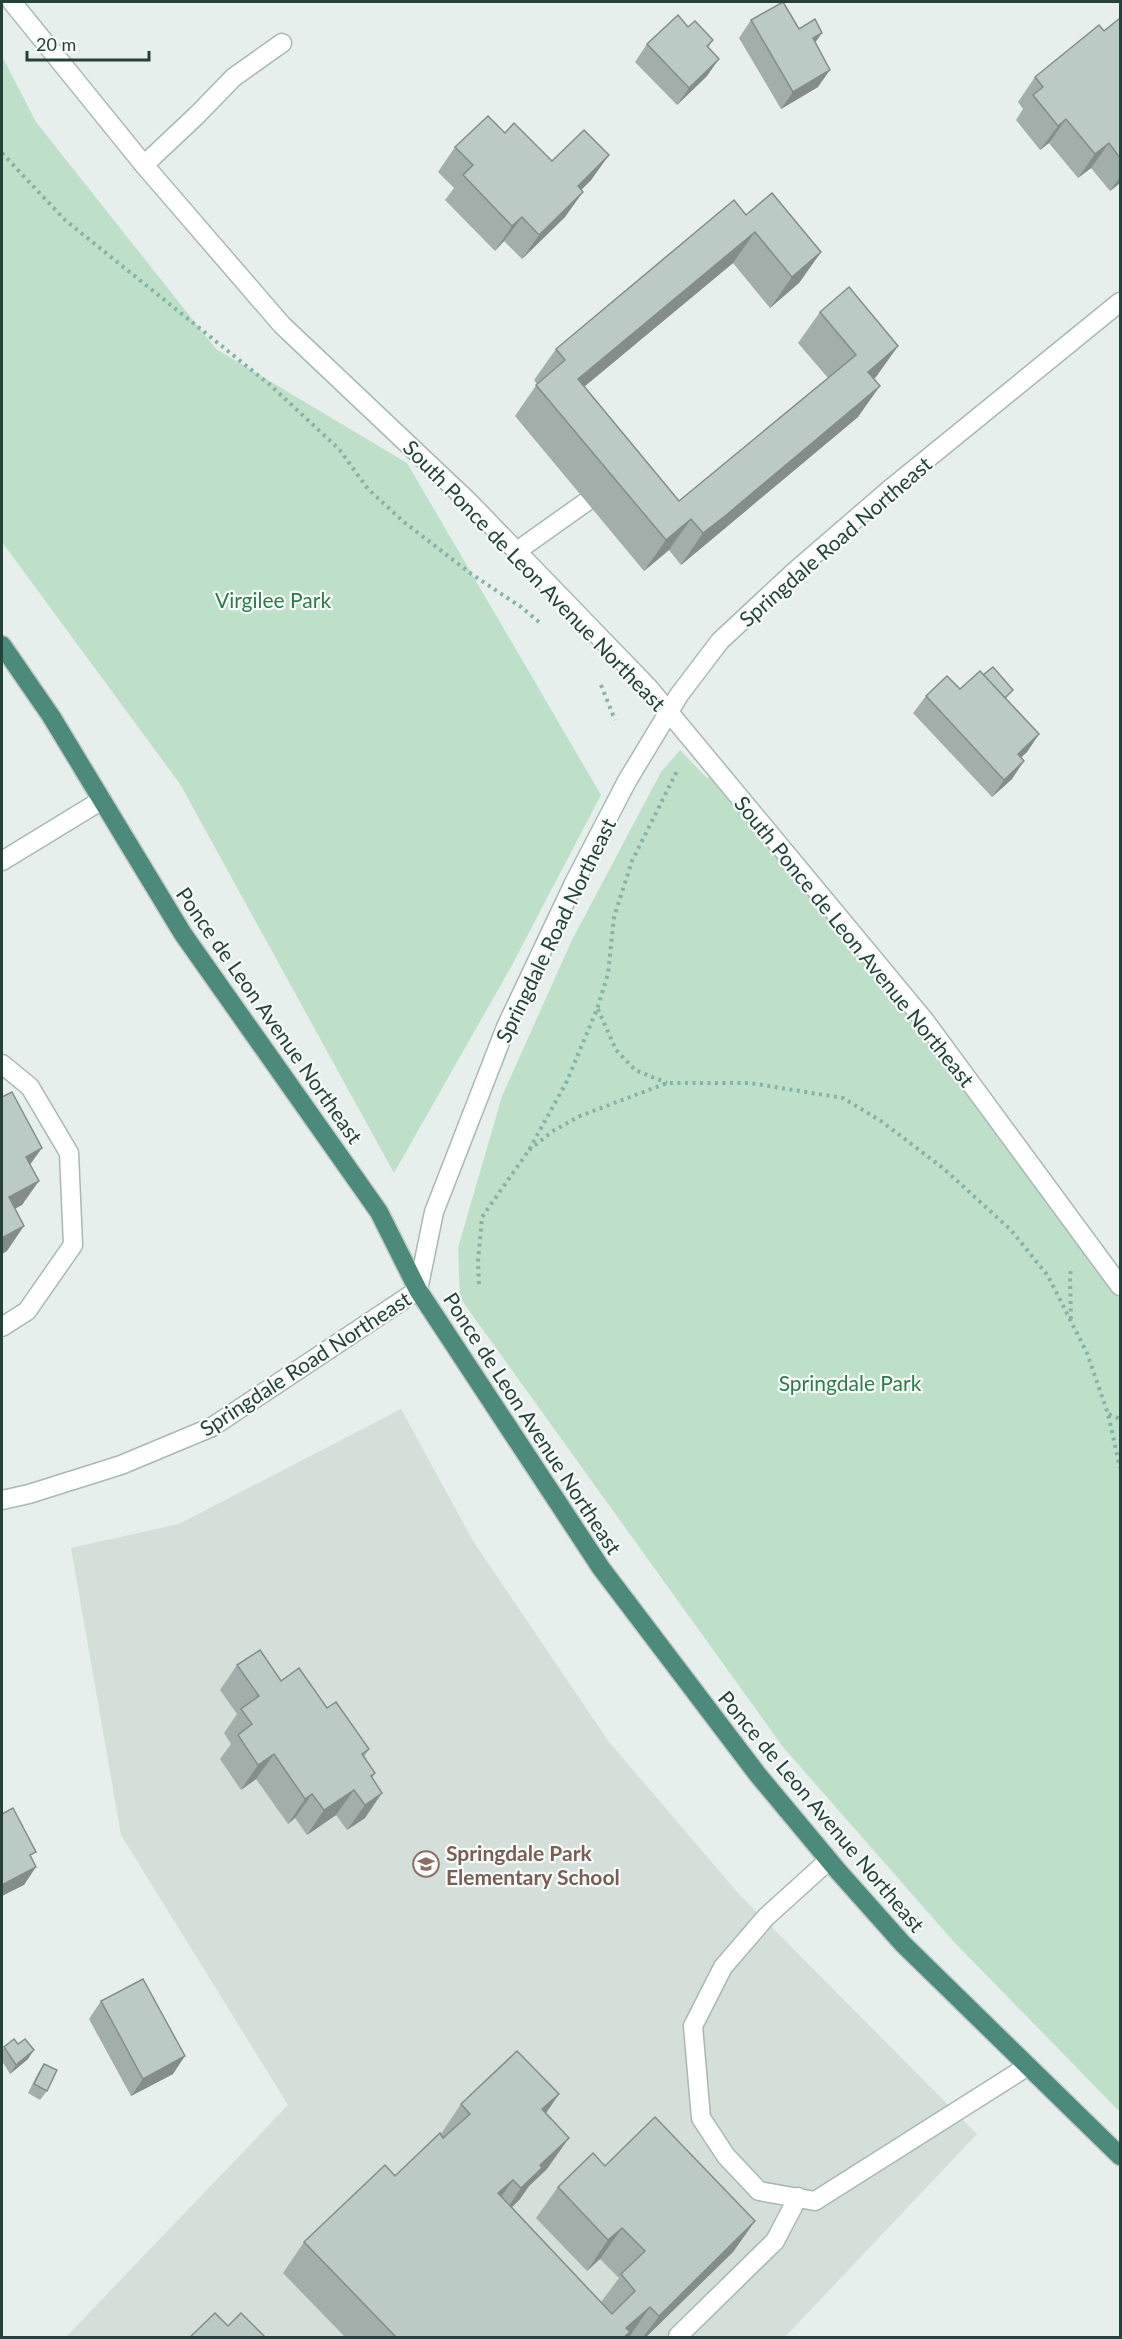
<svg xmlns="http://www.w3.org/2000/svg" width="1122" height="2339" viewBox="0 0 1122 2339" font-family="Lato,sans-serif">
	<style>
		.built { fill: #d4dfda }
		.green { fill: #bfe0c8 }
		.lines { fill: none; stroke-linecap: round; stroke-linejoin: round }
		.service-casing { stroke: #a8b8b2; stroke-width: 21 }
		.minor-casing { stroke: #a8b8b2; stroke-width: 21 }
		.trunk-casing { stroke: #c2cac8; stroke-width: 21 }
		.path { stroke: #86b3a5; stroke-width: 4; stroke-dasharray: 3 4.5; stroke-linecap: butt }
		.service { stroke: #fff; stroke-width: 18 }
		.minor { stroke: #fff; stroke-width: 18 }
		.trunk { stroke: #4c8a7c; stroke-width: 18 }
		.wall { fill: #a1aea9 }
		.shaded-wall { fill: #838d89 }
		.building { fill: #bbcac4; stroke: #838d89; stroke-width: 1.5 }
		.labels { text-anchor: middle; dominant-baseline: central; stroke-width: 4.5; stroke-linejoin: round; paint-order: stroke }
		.street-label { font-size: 21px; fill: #24423a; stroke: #f7fbf9 }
		.park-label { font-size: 21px; fill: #2d7a4b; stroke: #f7fbf9 }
		.education-label { font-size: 21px; font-weight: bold; fill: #785e54; stroke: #f7fbf9; text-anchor: start }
	</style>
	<rect width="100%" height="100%" fill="#e6efeb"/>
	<!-- built -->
	<polygon class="built" points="401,1409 473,1541 609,1742 738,1893 977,2134 785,2337 65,2338 288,2105 121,1835 71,1548 179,1524"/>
	<!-- green -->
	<g class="green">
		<polygon points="2,56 36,122 216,349 407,463 601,795 511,967 394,1173 180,784 2,542"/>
		<polygon points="680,750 707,778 719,775 751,826 871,960 1120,1299 1120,2112 954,1942 783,1747 460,1298 458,1248 502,1096 572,940 661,772"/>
	</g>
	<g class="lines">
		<!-- service casing -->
		<g class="service-casing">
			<g id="service">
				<polyline points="144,165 197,115 234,77 282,43"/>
				<polyline points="517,551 586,502"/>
				<polyline points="2,861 102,800"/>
				<polyline points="2,1064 30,1087 69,1153 73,1245 27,1311 2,1327"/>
				<polyline points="829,1860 766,1917 723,1967 693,2026 701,2118 726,2156 759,2191 815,2201 1028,2066"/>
				<polyline points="678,2336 775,2241 798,2197"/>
			</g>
		</g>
		<!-- minor casing -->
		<g class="minor-casing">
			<g id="minor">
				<polyline points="12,2 144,165 282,325 469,502 648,687 925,1021 1120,1286"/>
				<polyline points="2,1500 29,1494 121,1465 212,1427 418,1290 434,1212 506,1027 574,883 627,781 679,695 720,641 794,572 889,490 1120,302"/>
			</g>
		</g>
		<!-- trunk casing -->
		<g class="trunk-casing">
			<polyline id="trunk" points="2,645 51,716 183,934 379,1212 418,1290 601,1568 758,1775 838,1871 903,1944 1120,2156"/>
		</g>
		<!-- path -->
		<g class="path">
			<polyline points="2,153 65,220 269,384 339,449 368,489 404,522 470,573 521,607 539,622"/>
			<polyline points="601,685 615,720"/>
			<polyline points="598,1009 616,1050 635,1070 667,1083"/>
			<polyline points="529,1150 553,1131 580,1116 667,1083 750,1083 843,1098 881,1121 943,1168 1011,1230 1048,1276 1087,1353 1108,1414 1120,1468"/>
			<polyline points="479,1284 478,1262 482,1217 529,1150 567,1081 597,1009 608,974 614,917 632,861 678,769"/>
			<polyline points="1071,1319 1070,1276 1071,1270"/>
			<polyline points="1109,1414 1120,1419"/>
		</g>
		<!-- service -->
		<use href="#service" class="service"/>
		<!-- minor -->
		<use href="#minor" class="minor"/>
		<!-- trunk -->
		<use href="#trunk" class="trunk"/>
	</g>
	<!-- wall -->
	<g class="wall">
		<polygon points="1120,18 1120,183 1110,191 1091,168 1078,178 1049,143 1040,150 1016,120 1023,109 1018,102 1035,77 1104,31"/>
		<polygon points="751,20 799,29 815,43 818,87 781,109 739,38"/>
		<polygon points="688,27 713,40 708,48 707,76 677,105 635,62 647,44"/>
		<polygon points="505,133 552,161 609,155 591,180 581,190 565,217 522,259 504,241 495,251 445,200 454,188 438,172 455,147"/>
		<polygon points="746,215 821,252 799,283 770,308 733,263 584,387 679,501 828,378 798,343 820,312 898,346 874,379 858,417 681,565 669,550 644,571 515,416 537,384 534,380 556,349"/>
		<polygon points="960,689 1006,700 1039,734 1027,752 1021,757 1012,779 992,797 913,713 926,696"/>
		<polygon points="237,1665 281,1681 327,1708 369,1749 364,1757 375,1773 372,1778 365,1818 347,1830 336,1815 307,1835 295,1818 288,1824 256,1779 241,1790 220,1759 231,1744 224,1733 237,1714 220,1690"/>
		<polygon points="101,2001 173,2074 131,2096 89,2019"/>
		<polygon points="4,2047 28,2059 10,2074 2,2061 2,2051"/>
		<polygon points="44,2064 47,2091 40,2100 28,2093 38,2073"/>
		<polygon points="559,2094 546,2113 547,2169 529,2186 520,2199 511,2208 601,2302 619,2278 600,2259 587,2271 536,2218 558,2187 605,2166 755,2221 733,2252 646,2337 345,2337 283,2273 304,2242 395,2176 441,2134 461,2104"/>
	</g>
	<!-- shaded-wall -->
	<g class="shaded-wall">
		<polygon points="822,33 810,50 813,38"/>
		<polygon points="719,59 707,76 677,105 689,88"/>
		<polygon points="830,70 818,87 781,109 793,92"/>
		<polygon points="1066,119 1049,143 1040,150 1058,126"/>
		<polygon points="1109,143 1091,168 1078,178 1095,154"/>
		<polygon points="609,155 591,180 560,211 578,186"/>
		<polygon points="1120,177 1120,183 1110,191"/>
		<polygon points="583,192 565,217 522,259 539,235"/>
		<polygon points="522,217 504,241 495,251 512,226"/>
		<polygon points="755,232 733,263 556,410 578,379"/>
		<polygon points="821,252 799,283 770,308 792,277"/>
		<polygon points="898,346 876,377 846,403 868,372"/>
		<polygon points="880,386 858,417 681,565 703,533"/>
		<polygon points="691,519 669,550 644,571 666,540"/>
		<polygon points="1039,734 1027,752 1006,772 1018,754"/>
		<polygon points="1024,761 1012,779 992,797 1004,780"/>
		<polygon points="42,1148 24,1173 26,1157"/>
		<polygon points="39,1181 22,1205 2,1216 9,1197"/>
		<polygon points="24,1226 7,1251 2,1254 2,1238"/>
		<polygon points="274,1754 256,1779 241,1790 258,1765"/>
		<polygon points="354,1790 336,1815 307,1835 324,1810"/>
		<polygon points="382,1793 365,1818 347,1830 365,1805"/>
		<polygon points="312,1794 295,1818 288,1824 305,1799"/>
		<polygon points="36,1867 24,1885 2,1896 2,1885"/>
		<polygon points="34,2050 28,2059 10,2074 16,2065"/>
		<polygon points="185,2056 173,2074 131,2096 143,2079"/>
		<polygon points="559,2094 537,2126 542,2109"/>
		<polygon points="569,2138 547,2169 529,2186 520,2199 500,2219 521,2188 540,2165"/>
		<polygon points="513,2180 491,2211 498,2193"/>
		<polygon points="755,2221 733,2252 646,2337 643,2337 659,2316"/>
		<polygon points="622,2228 600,2259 587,2271 608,2240"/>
		<polygon points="650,2307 629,2337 620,2337 626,2328"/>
	</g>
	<!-- building -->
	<g class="building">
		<polygon points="783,2 799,29 815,19 822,33 813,38 830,70 793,92 751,20"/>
		<polygon points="678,15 688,27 695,21 713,40 707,46 719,59 689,88 647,44"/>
		<polygon points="1120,18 1120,158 1109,143 1095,154 1066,119 1058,126 1033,95 1043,87 1035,77 1099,25 1104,31"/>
		<polygon points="488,116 505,133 514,123 552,161 584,130 609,155 578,186 583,192 539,235 522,217 512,226 463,175 473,165 455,147"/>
		<polygon points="772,193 821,252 792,277 755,232 578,379 679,501 856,355 820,312 849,287 898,346 868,372 880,386 725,516 703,533 691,519 666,540 536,385 565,360 556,349 734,200 746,215"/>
		<polygon points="993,667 1013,690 1005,698 983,675"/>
		<polygon points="980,671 1039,734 1018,754 1024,761 1004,780 926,696 947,676 960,689"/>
		<polygon points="12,1092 42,1148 26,1157 39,1181 9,1197 24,1226 2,1238 2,1097"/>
		<polygon points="260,1650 281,1681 299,1668 327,1708 336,1702 369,1749 362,1754 375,1773 371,1776 382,1793 365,1805 354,1790 324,1810 312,1794 305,1799 274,1754 258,1765 238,1735 252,1724 241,1709 259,1696 237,1665"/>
		<polygon points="13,1808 36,1852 30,1855 36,1867 2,1885 2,1814"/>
		<polygon points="143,1979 185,2056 143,2079 101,2001"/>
		<polygon points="14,2039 18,2044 25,2039 34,2050 16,2065 4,2047"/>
		<polygon points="517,2051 559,2094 542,2109 569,2138 540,2165 542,2168 521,2188 513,2180 498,2193 612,2314 635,2291 621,2274 645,2251 622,2228 608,2240 558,2187 593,2153 605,2166 655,2117 755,2221 659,2316 650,2307 626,2328 630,2332 624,2337 396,2337 304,2242 385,2165 395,2176 440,2133 443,2138 470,2114 461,2104"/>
		<polygon points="44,2064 57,2070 47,2091 34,2084"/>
		<polygon points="215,2313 228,2326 241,2313 265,2337 190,2337"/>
	</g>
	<!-- icons -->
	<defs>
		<g id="school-ring" transform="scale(1.35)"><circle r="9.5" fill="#f7fbf9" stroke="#8d6e63" stroke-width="1.5"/><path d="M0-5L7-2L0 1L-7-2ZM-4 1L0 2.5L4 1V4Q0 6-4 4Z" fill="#8d6e63"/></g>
	</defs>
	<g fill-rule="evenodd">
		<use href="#school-ring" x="426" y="1864"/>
	</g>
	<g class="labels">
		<!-- street labels -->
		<g class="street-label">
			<text transform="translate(835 541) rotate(-41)">Springdale Road Northeast</text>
			<text transform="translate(535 575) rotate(46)">South Ponce de Leon Avenue Northeast</text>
			<text transform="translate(555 930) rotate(-64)">Springdale Road Northeast</text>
			<text transform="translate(855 941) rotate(51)">South Ponce de Leon Avenue Northeast</text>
			<text transform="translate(270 1015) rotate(55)">Ponce de Leon Avenue Northeast</text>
			<text transform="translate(305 1363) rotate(-33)">Springdale Road Northeast</text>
			<text transform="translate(533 1423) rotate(57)">Ponce de Leon Avenue Northeast</text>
			<text transform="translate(822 1811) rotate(50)">Ponce de Leon Avenue Northeast</text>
		</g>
		<!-- park labels -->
		<g class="park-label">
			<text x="273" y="599">Virgilee Park</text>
			<text x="850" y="1382">Springdale Park</text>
		</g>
		<!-- education labels -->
		<g class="education-label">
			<text x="446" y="1852">Springdale Park<tspan x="446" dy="24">Elementary School</tspan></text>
		</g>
	</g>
	<!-- border -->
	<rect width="1122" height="2339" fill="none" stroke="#24423a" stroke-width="6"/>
	<!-- scale -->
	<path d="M27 51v9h122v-9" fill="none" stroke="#24423a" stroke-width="3"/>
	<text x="36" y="51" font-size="18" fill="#24423a" stroke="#f7fbf9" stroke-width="4.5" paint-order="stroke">20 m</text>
</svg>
